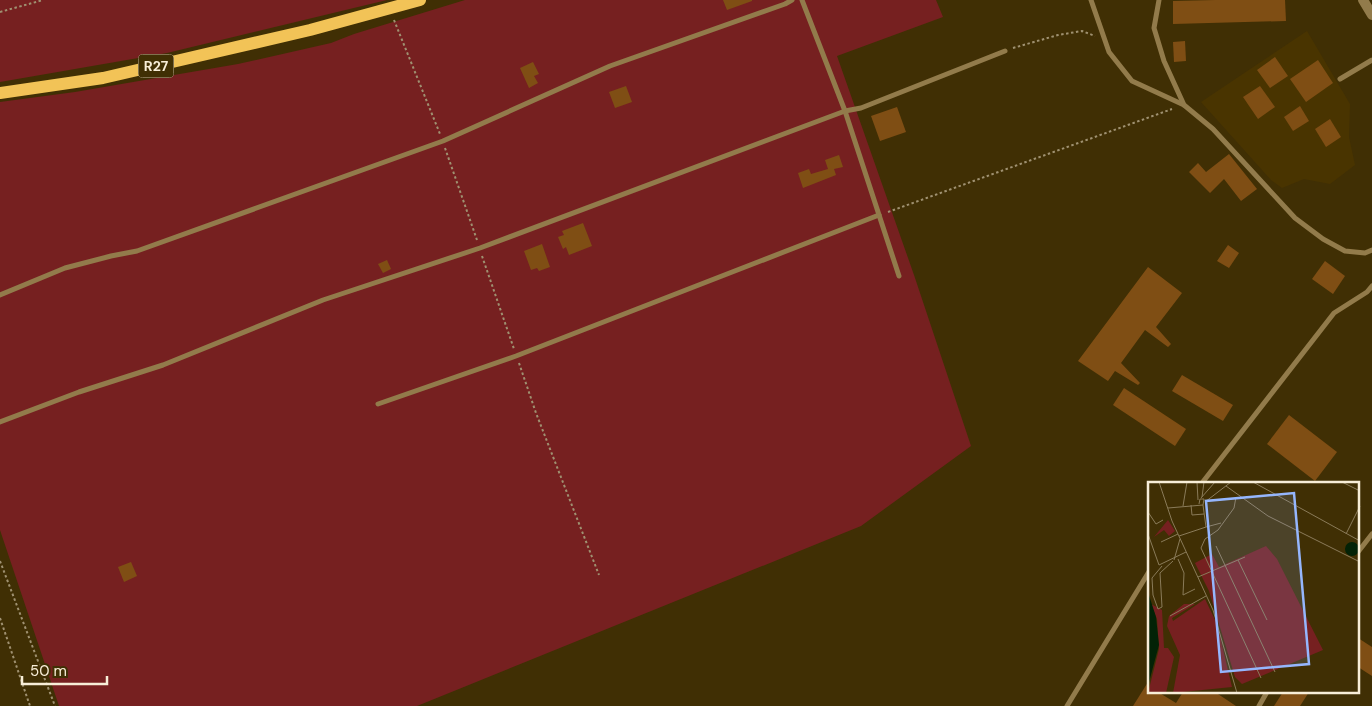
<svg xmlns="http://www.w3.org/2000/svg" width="1372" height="706" viewBox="0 0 1372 706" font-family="'DM Sans',sans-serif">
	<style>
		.built { fill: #493400 }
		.green { fill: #762020 }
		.building { fill: #7f4e14 }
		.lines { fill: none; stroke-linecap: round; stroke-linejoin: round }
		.path { stroke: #9f9171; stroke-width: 2; stroke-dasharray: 2.5 2.5; stroke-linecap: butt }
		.service { stroke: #927b4b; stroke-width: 5 }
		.minor { stroke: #927b4b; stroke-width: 10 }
		.primary { stroke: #f2c357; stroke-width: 12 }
		.labels { text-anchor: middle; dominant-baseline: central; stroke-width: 4.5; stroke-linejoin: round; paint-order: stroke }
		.shield { fill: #402f04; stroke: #c1b598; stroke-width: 1 }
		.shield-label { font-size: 14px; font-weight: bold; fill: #f8eed8 }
		.inset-road { fill: none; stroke: #8a7b59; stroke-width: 1 }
		.view { fill: #95b6fd; fill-opacity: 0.15; stroke: #95b6fd; stroke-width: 2.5 }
		.inset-edge { fill: none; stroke: #f8eed8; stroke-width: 2.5 }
	</style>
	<rect width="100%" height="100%" fill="#402f04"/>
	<!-- built -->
	<polygon class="built" points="1307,31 1350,104 1349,137 1355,165 1330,184 1304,179 1282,188 1271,180 1201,102"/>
	<!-- green -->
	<g class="green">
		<polygon points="0,0 387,0 167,53 0,82"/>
		<polygon points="465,0 936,0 943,17 837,56 914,275 971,446 861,526 417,706 59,706 0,530 0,102 75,92 238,64 331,43 354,34"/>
	</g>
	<!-- building -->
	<g class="building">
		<polygon points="723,0 752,0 752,1 727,10"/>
		<polygon points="1215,0 1285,0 1286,21 1173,24 1173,1"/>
		<polygon points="1185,41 1186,61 1174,62 1173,42"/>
		<polygon points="1275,57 1288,76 1270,88 1257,70"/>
		<polygon points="1318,60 1333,83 1306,102 1290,79"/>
		<polygon points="533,62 539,74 534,76 538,83 529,88 520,68"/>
		<polygon points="626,86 632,102 615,108 609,92"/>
		<polygon points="1260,86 1275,107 1258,119 1243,97"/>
		<polygon points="1300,106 1309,121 1293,131 1284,117"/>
		<polygon points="897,107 906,132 880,141 871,116"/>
		<polygon points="1330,119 1341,137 1326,147 1315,129"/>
		<polygon points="1229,154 1257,189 1241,201 1224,179 1210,193 1189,172 1198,163 1206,172"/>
		<polygon points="839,155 843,167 834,169 836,175 803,188 798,173 809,169 811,174 828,169 825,160"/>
		<polygon points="583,223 592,246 569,255 566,247 563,249 558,237 564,235 562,231"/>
		<polygon points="542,244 550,267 539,271 537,268 531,270 524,251"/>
		<polygon points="1228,245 1239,253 1229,268 1217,261"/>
		<polygon points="387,260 391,269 383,273 378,264"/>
		<polygon points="1325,261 1345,276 1333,294 1312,279"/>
		<polygon points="1148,267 1182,293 1156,327 1171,344 1168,347 1145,330 1121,363 1140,383 1138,385 1115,371 1108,381 1078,361"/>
		<polygon points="1182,375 1233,405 1223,421 1172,391"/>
		<polygon points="1124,388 1186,429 1175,446 1113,405"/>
		<polygon points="1289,415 1337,452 1315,481 1267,444"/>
		<polygon points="131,562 137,576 124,582 118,567"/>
		<polygon points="1358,638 1372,647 1372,676 1358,667"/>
		<polygon points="1150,679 1150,692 1158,692 1176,703 1183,692 1215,692 1236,706 1133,706"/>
		<polygon points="1283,692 1309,692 1300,706 1274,706"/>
	</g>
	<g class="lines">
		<!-- path -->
		<g class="path">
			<polyline points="0,12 43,0"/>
			<polyline points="394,20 440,134"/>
			<polyline points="1013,48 1058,35 1082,31 1095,36"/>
			<polyline points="445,148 477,240"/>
			<polyline points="888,212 1172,109"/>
			<polyline points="482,256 514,349"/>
			<polyline points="519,363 536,413 599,575"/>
			<polyline points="0,561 55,706"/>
			<polyline points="0,618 30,706"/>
		</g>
		<!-- service -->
		<g class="service">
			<polyline points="802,0 845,111 899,276"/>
			<polyline points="1091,0 1109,52 1132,81 1184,105 1213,129 1295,218 1323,239 1345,251 1365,253 1372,250"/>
			<polyline points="1159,0 1154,28 1164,61 1184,105"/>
			<polyline points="1340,79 1372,60"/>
			<polyline points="0,295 65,268 111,256 137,251 443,141 610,66 785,4 792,0"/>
			<polyline points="378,404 516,356 879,215"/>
			<polyline points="0,422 79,392 163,365 323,300 480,248 845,111 861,108 1005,51"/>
			<polyline points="1202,483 1334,313 1367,292 1372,286"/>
			<polyline points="1358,552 1372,534"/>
			<polyline points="1067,706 1150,570"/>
			<polyline points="1259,706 1267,692"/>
		</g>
		<!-- minor -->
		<polyline class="minor" points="1363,0 1372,15"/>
		<!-- primary -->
		<polyline class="primary" points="0,93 103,78 310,30 420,0"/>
	</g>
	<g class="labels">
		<!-- shield labels -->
		<rect class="shield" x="138.5" y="54.5" width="35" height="23" rx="4"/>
		<g class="shield-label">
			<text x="156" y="66">R27</text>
		</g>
	</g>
	<!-- overview -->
	<g transform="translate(1148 482)">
		<rect width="211" height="211" fill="#402f04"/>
		<path d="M20,38L27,49L21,54L16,48L6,55ZM118,64L129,77L175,168L94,202L87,195L61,109L47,81L64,72L71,85ZM57,117L69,142L84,205L25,211L32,173L19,144L21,134L36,122H47L24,136L25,139ZM3,122L14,128L16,166H20L26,175L18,211H0L11,167L9,137Z" fill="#762020"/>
		<path d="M197 67a7 7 0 1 1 14 0a7 7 0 1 1-14 0ZM0,110L8,135L11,163L0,204Z" fill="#032206"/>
		<path class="inset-road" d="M11,0L24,39L65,128L89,211M49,0L50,18M105,0L212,59M194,0L212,9M78,4L120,34L212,80M54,15L56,0M88,15L86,26L70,48L57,57L53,66L113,196M53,16L67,0M57,20L83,0M43,23L44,33L56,32M35,24L39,0M20,26L55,23L56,17H52L51,22M0,30L8,42L15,38M58,45L73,41M0,52L11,83L38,70M198,52L212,24M31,54L58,45L55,23M13,60L30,52M68,64L127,190M30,77L36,91L35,113L47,107M26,78L32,57M90,78L119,138M14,84L4,96L5,113L10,127L14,125L12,91L25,79M50,95L97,75M22,134L58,114"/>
		<path class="view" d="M146,11L161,182L73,190L58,19Z"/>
		<rect width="211" height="211" class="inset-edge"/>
	</g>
	<!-- scale -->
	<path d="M22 676v8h85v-8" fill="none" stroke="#f8eed8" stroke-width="2.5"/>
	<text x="30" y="676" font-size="15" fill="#f8eed8" stroke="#402f04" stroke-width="4" paint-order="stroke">50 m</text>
</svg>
